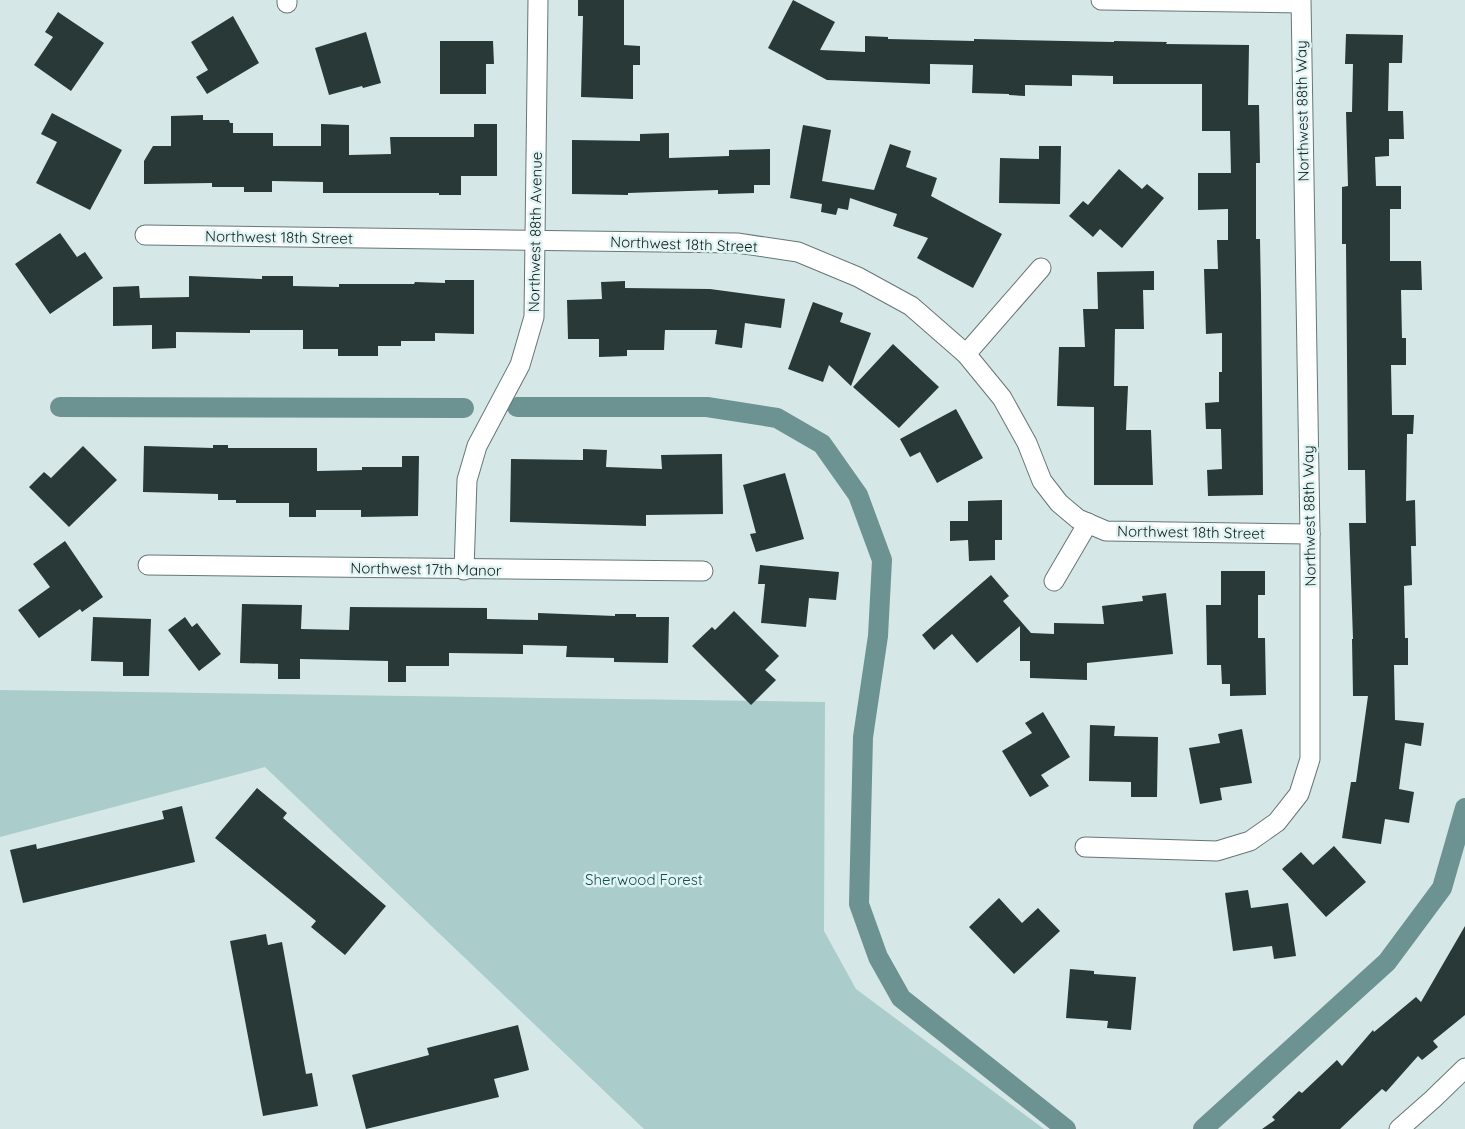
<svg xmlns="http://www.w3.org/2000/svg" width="1465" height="1129" viewBox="0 0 1465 1129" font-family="Quicksand,sans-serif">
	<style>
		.green { fill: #aaccca }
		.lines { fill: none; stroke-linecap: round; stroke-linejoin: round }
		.canal { stroke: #6c9391; stroke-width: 20 }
		.building { fill: #293938 }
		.street-casing { stroke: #657675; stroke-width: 21 }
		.street { stroke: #fff; stroke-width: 19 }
		.labels { text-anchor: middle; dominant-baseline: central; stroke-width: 5; stroke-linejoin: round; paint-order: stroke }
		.street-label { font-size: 15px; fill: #121919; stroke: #e2f5f5 }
		.park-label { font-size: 15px; fill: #144e4d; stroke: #e2f5f5 }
	</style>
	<rect width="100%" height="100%" fill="#d5e8e7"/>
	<!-- green -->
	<polygon class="green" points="0,690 825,702 824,931 856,989 1044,1129 644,1129 265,767 0,837"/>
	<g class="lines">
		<!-- canal -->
		<g class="canal">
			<polyline points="60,407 464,408"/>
			<polyline points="517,407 707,407 777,418 822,444 858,495 882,560 878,636 863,737 859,904 878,957 901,998 1066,1129"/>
			<polyline points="1203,1129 1387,962 1442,888 1465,808"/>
		</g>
	</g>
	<!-- building -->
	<g class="building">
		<polygon points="578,0 624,0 624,45 640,46 640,65 633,65 633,99 581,97 583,16 578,16"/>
		<polygon points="793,0 835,22 820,50 865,52 865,36 888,37 888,39 974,41 974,39 1114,42 1114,41 1167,42 1166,44 1249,45 1248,105 1259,105 1260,163 1256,163 1256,239 1260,239 1261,295 1263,495 1208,496 1207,470 1222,469 1221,429 1206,429 1205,403 1219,402 1219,372 1222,372 1222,333 1206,334 1204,269 1218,269 1217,240 1228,240 1228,209 1198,210 1198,173 1231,173 1230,131 1202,131 1202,84 1113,84 1113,76 1072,75 1072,86 1025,85 1025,96 1009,95 1009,94 972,93 973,65 930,64 930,84 827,80 768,48"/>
		<polygon points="58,12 104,43 71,91 34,65 53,37 45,32"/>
		<polygon points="233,16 259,63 207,94 196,77 208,70 191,42"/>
		<polygon points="366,32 381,83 363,88 362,86 329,95 315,48"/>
		<polygon points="1346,34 1403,35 1402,63 1389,63 1388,111 1403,111 1404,139 1389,139 1389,156 1375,157 1376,186 1401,186 1401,209 1390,209 1390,261 1421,261 1422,290 1401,290 1402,338 1406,338 1406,365 1391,365 1392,415 1414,415 1413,434 1407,434 1406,501 1415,500 1416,546 1411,546 1412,585 1404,586 1405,638 1408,638 1408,665 1394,665 1395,720 1424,723 1421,746 1405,743 1399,789 1414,792 1409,823 1385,819 1381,844 1342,838 1351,782 1356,782 1368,696 1353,696 1352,639 1353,639 1349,523 1366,523 1365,470 1348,470 1346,244 1342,244 1342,187 1348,186 1346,112 1352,112 1353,64 1345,64"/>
		<polygon points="440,41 493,41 494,64 486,64 486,94 440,94"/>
		<polygon points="52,113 122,150 90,210 36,183 57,142 41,134"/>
		<polygon points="203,115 203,120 229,120 230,123 233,123 233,133 273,133 273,146 321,146 321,124 349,125 349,155 391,154 390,137 474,137 474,124 497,124 497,176 461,176 461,195 439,195 439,193 323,193 323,182 272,181 272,192 244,192 244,187 212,187 212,183 144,184 144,161 153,146 171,146 171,116"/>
		<polygon points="803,125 831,130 822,181 874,190 890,144 911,151 906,167 937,178 931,196 1002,234 973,288 917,258 928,238 893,226 897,214 850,198 848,210 838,208 836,215 821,212 822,204 790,198"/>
		<polygon points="669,133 669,158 729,156 729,150 770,149 770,185 754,185 754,193 718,194 718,190 628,193 628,195 572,194 572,140 640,141 640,134"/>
		<polygon points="1039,146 1061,146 1060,204 999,203 1000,158 1039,159"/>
		<polygon points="1119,169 1142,189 1147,184 1164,198 1122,248 1100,229 1093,237 1069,216 1083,201 1088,205"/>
		<polygon points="60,233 77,257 85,252 103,278 50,314 15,264"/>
		<polygon points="1154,271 1154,290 1143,290 1144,329 1115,329 1114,386 1128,386 1126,430 1151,430 1153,485 1094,485 1094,407 1057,406 1059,347 1085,347 1083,309 1098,309 1097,272"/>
		<polygon points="189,276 262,279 262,276 293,276 293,286 339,287 339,284 414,284 415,282 445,283 445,280 474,280 474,334 435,333 435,341 401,341 401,346 378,346 378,356 338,356 338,349 303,349 303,330 250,330 250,333 176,332 176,348 152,349 152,325 113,326 113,287 139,286 140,298 189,297"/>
		<polygon points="625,281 625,288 710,289 785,299 781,328 745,323 742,348 715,344 717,330 665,330 664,350 627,350 627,356 599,357 599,339 568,339 567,300 602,299 601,282"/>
		<polygon points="813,302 843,313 840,322 871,333 851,386 829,365 823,382 788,369"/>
		<polygon points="893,344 939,387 899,428 853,387"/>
		<polygon points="956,409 983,458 937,483 920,452 910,457 900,439"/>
		<polygon points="213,445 228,445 228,448 317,448 317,471 362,470 362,467 402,467 402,456 419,456 418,516 361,517 361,510 316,510 316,517 289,517 289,503 236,503 236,500 218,500 218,494 143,492 144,446 213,448"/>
		<polygon points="83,446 117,480 69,527 29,487 44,472 51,478"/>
		<polygon points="583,449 607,450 606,467 662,469 661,455 722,454 723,514 646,515 646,526 510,522 511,459 583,460"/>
		<polygon points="785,473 804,539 756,552 750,534 756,533 743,485"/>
		<polygon points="1002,500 1002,540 995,540 995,560 969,561 968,540 950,541 950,521 968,521 968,501"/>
		<polygon points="65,541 103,597 82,612 80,609 39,638 18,610 50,587 33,564"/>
		<polygon points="760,565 839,572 836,600 809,598 806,627 761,623 765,584 758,584"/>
		<polygon points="1221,571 1265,571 1265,595 1258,595 1258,638 1265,638 1266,695 1230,696 1230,684 1222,684 1221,665 1207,665 1206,605 1221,605"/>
		<polygon points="991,575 1009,596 1003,601 1031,633 1054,634 1054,623 1104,624 1102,606 1143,601 1142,596 1166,593 1173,654 1087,663 1087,680 1030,678 1030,661 1020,661 1020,626 977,663 952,634 934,650 922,635"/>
		<polygon points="242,604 302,605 301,629 349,630 350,607 487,608 487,619 538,620 538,613 615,616 615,614 636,614 636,617 669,617 668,663 614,662 614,658 566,657 567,646 523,645 523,654 449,653 449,666 406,666 406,682 388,682 388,661 300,659 300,679 278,679 278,664 240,663"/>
		<polygon points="734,611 779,656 765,670 776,680 751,705 692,646 712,627 715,630"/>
		<polygon points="93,617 151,619 149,676 123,676 123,662 91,661"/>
		<polygon points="185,617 192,627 197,623 221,654 199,671 168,630"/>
		<polygon points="1043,712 1070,757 1041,775 1049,786 1030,797 1002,751 1032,733 1025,723"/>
		<polygon points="1090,725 1115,726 1114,736 1158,737 1157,797 1131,797 1131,782 1089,781"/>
		<polygon points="1242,729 1252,783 1220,788 1222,800 1200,804 1189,748 1220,743 1218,734"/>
		<polygon points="257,788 287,813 283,818 386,906 345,955 311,927 316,921 215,838"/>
		<polygon points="182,806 195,862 23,903 10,850 36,844 37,849 164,819 162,811"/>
		<polygon points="1334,846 1366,882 1326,917 1282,869 1301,852 1313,865"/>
		<polygon points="1248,890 1251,908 1288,903 1296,956 1274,959 1272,946 1233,951 1225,893"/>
		<polygon points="999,898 1022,923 1038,908 1060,931 1014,974 969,927"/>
		<polygon points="1465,926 1465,1015 1433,1041 1438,1047 1422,1060 1418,1056 1386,1092 1382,1089 1340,1129 1262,1129 1275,1120 1272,1117 1299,1091 1302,1093 1337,1060 1342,1066 1373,1030 1374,1032 1416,997 1421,1002"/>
		<polygon points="266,934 268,945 282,942 306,1074 312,1073 318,1106 263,1116 230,941"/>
		<polygon points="1070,969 1094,971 1094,974 1136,977 1131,1030 1107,1028 1108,1021 1066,1018"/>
		<polygon points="518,1025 529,1070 494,1079 499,1097 366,1129 352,1075 429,1055 427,1048"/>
	</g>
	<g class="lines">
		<!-- street casing -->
		<g class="street-casing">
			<g id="street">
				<polyline points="1101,0 1300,3"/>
				<polyline points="287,3 287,0"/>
				<polyline points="145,235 737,243 798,252 858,277 911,306 966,354 1002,398 1027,443 1042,481 1059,503 1078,519 1106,531 1310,534"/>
				<polyline points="966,354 1041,268"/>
				<polyline points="148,565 703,571"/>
				<polyline points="464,570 467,480 477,446 520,365 534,317 538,0"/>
				<polyline points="1054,581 1088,523"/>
				<polyline points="1085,847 1217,851 1250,841 1277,822 1299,794 1310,759 1310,534 1301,0"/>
				<polyline points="1399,1129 1433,1099 1465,1068"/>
			</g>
		</g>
		<!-- street -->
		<use href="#street" class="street"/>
	</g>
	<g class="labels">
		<!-- street labels -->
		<g class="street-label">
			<text transform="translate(1302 111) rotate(-91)">Northwest 88th Way</text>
			<text transform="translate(535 232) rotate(-89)">Northwest 88th Avenue</text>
			<text transform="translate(279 237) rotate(1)">Northwest 18th Street</text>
			<text transform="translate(684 244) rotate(2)">Northwest 18th Street</text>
			<text transform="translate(1309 516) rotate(-91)">Northwest 88th Way</text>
			<text transform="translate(1191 532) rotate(1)">Northwest 18th Street</text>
			<text transform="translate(426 569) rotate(1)">Northwest 17th Manor</text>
		</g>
		<!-- park labels -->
		<g class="park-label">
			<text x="644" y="879">Sherwood Forest</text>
		</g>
	</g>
</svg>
